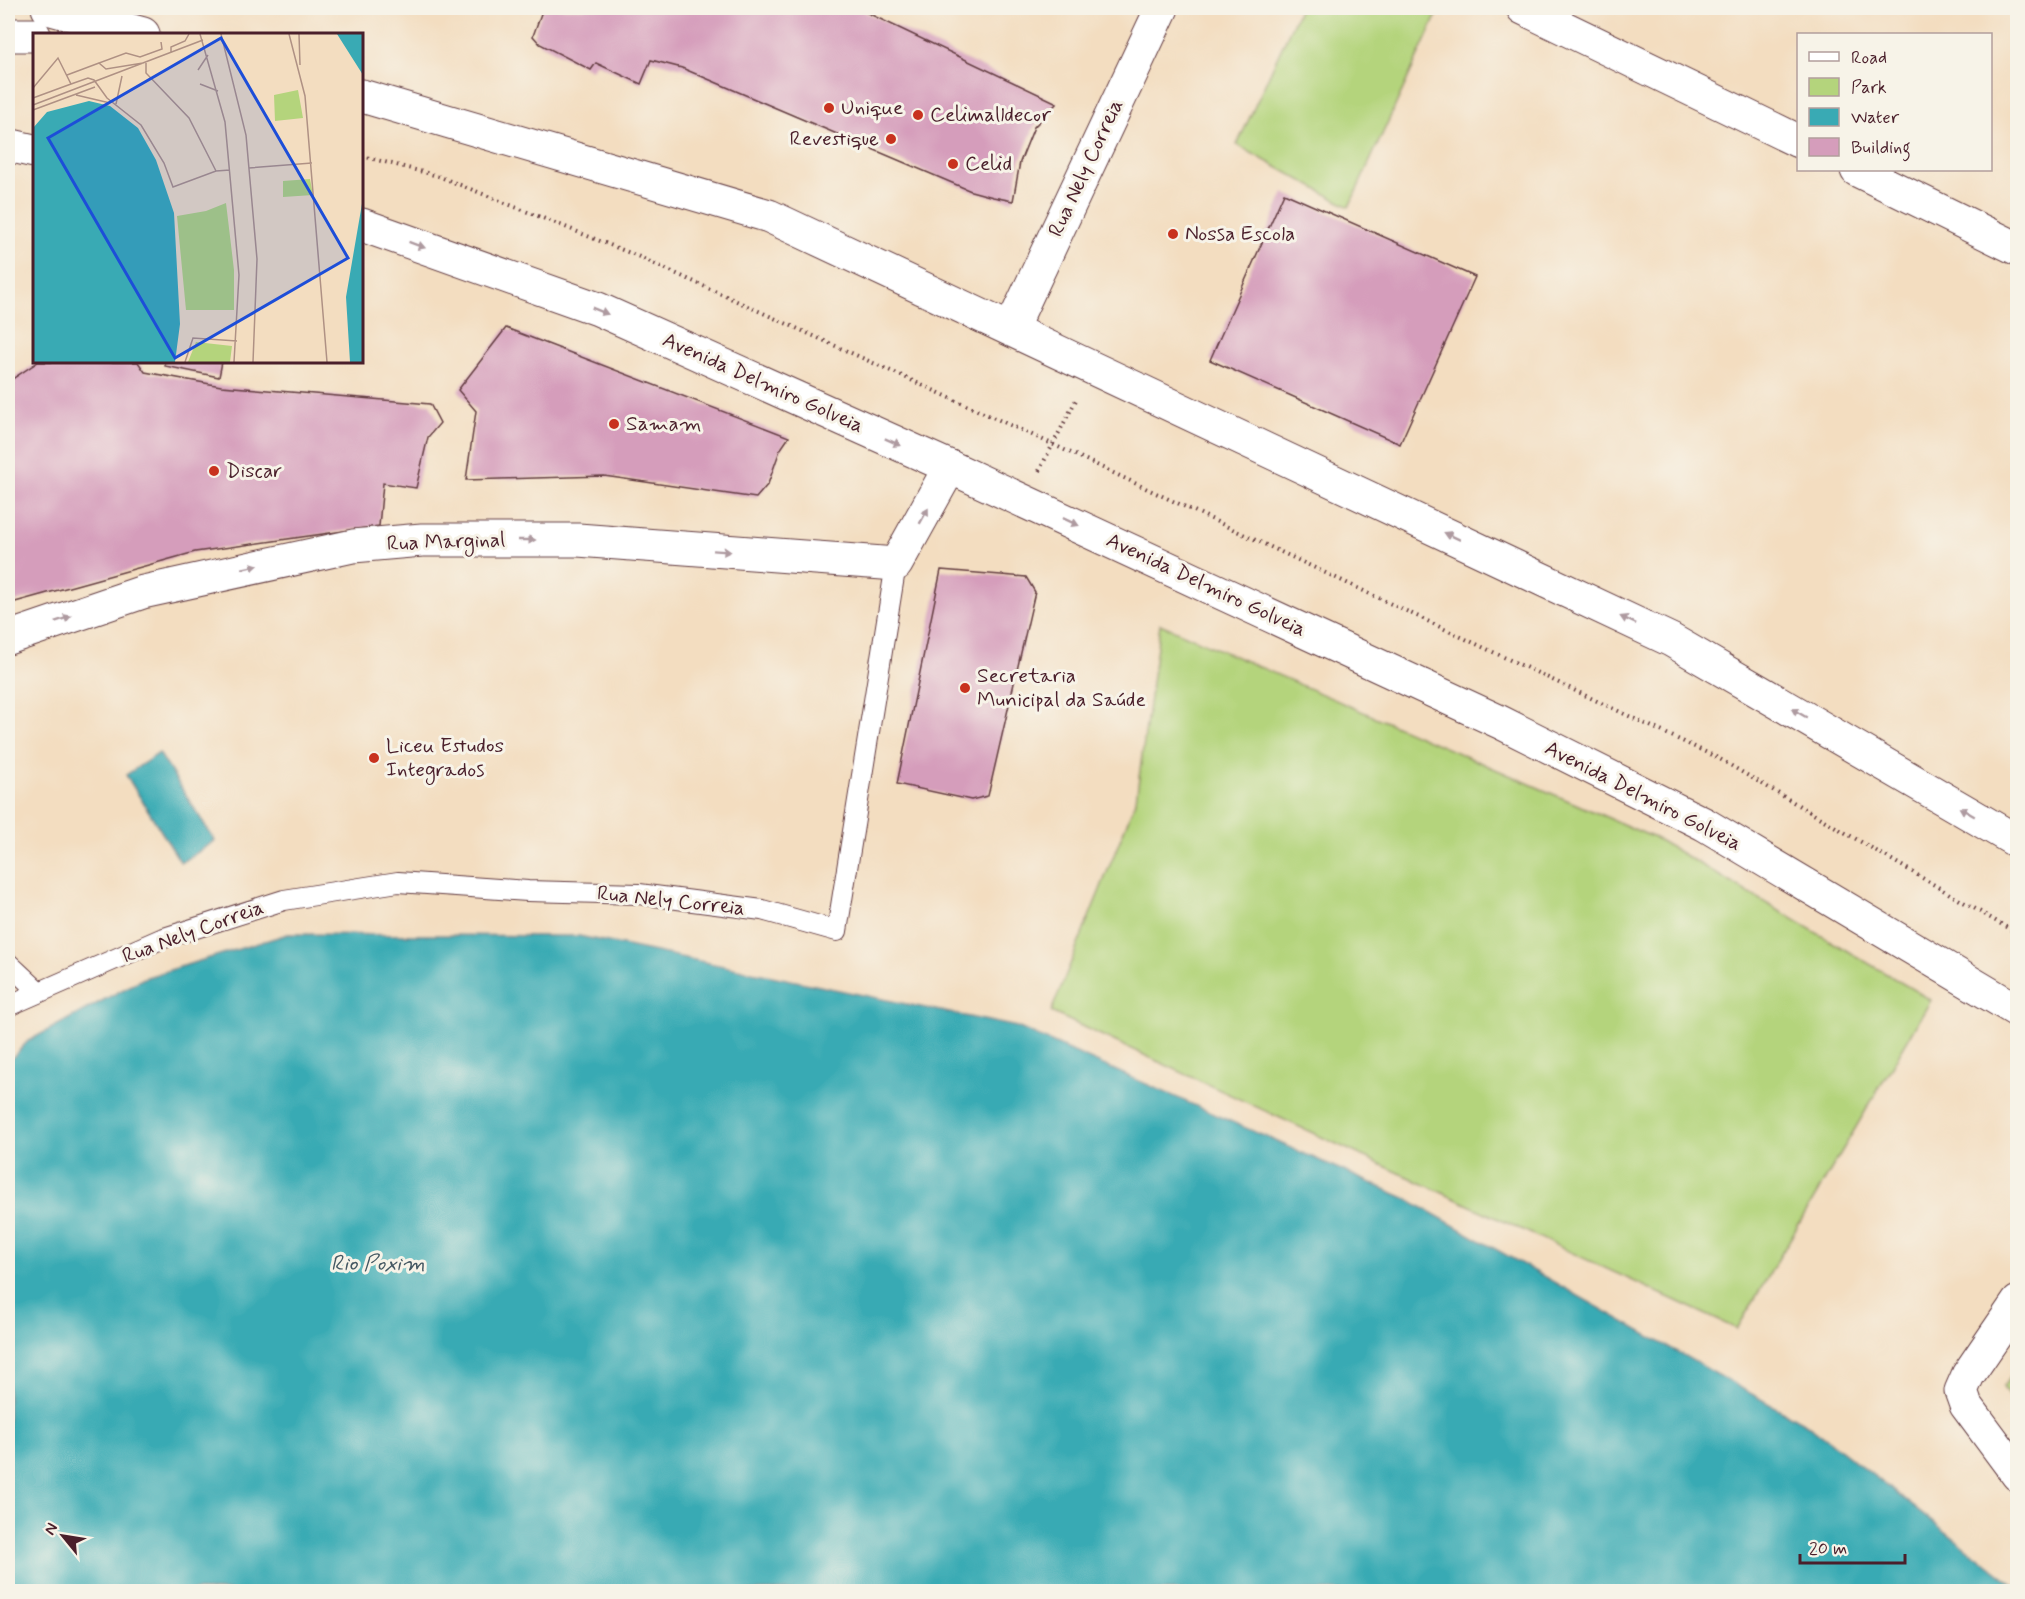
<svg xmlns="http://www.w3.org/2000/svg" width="2025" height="1599" viewBox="0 0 2025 1599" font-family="Mynerve,sans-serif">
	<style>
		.green { fill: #b4d47c; stroke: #7f7a54; stroke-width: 1.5 }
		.water { fill: #39aab4; stroke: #426470; stroke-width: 1.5 }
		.building { fill: #d59dbb }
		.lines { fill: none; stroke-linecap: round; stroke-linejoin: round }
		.service-casing { stroke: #633c41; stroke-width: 22 }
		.minor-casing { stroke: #633c41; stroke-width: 35 }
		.primary-casing { stroke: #633c41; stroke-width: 35 }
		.path { stroke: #633c41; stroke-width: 4; stroke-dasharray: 1.5 4.5; stroke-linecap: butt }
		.service { stroke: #fff; stroke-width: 20 }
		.minor { stroke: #fff; stroke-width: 33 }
		.primary { stroke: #fff; stroke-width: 33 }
		.oneway { fill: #ae9aa0 }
		.poi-dot { fill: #c8321e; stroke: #f7f3e8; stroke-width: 2 }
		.labels { text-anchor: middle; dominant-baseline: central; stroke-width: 6; stroke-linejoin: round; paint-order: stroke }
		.poi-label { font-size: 21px; fill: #4a1f2b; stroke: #f7f3e8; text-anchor: start }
		.street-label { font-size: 21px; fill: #4a1f2b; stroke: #f7f3e8 }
		.water-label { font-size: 22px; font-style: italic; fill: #435762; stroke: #f7f3e8 }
		.inset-road { fill: none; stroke: #af9184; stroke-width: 1.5 }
		.view { fill: #1d4ed8; fill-opacity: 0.15; stroke: #1d4ed8; stroke-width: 3 }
		.inset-edge { fill: none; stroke: #4a1f2b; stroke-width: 3 }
	</style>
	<rect width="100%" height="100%" fill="#f7f3e8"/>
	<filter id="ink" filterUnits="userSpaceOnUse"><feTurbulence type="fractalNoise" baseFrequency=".0167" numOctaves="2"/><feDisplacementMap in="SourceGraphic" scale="12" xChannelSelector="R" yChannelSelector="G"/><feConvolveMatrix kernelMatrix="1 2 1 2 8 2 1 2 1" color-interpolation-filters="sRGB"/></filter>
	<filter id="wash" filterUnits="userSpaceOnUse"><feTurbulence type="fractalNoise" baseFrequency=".008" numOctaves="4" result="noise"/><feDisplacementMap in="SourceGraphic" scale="24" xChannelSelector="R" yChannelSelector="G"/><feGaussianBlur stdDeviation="1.35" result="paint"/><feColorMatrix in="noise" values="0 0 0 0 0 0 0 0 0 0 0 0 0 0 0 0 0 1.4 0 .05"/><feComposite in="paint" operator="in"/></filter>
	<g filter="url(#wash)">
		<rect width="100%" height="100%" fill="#f3ddc0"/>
		<!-- green -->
		<g class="green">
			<polygon points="1300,8 1440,8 1349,207 1237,145"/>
			<polygon points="1160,624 1657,839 1931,1000 1737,1329 1051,1012 1136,800"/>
			<polygon points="2017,1366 2017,1410 2003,1387"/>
		</g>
		<!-- water -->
		<g class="water">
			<polygon points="159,753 215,841 181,863 126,775"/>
			<polygon points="288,934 579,936 1017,1027 1407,1199 1812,1428 2017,1587 2017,1591 8,1591 8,1062 28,1041 144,978"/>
		</g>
		<g id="blocks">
			<!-- building -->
			<g class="building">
				<polygon points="543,8 857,8 1057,103 1034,127 1020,162 1013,201 993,197 971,191 682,68 651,60 641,84 596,63 591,70 540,44 533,36"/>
				<polygon points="1284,193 1475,277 1400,444 1210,360"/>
				<polygon points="506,328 789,437 780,450 768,484 756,498 604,476 466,480 476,411 458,390"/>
				<polygon points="38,362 138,362 145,372 221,386 430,404 440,423 428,437 416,488 383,483 379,526 195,552 8,604 8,382"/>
				<polygon points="165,362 222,362 219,377 165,366"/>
				<polygon points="941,570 1026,577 1035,592 988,796 971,800 897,784"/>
			</g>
		</g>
	</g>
	<g filter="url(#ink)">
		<use href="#blocks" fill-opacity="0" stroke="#633c41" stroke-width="1.5"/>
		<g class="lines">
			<!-- service casing -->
			<g class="service-casing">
				<g id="service">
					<polyline points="8,963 39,992"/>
					<polyline points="8,1006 161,939 284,900 398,882 528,891 639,894 762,910 837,931 896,564"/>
				</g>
			</g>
			<!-- minor casing -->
			<g class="minor-casing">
				<g id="minor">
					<polyline points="1523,8 1798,141"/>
					<polyline points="1857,170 2018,249"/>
					<polyline points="1011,329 1162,8"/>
					<polyline points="8,638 143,592 353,546 422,540 578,540 896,564 950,467"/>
					<polyline points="2018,1302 1968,1375 1961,1391 1966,1405 2018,1475"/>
				</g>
			</g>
			<!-- primary casing -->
			<g class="primary-casing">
				<g id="primary">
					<polyline points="48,8 143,34"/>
					<polyline points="8,35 34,35"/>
					<polyline points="362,96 769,216 1671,640 2018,842"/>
					<polyline points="8,145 34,151"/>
					<polyline points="362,225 598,309 950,467 1500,722 1704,824 2018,1011"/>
				</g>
			</g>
			<!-- path -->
			<g class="path">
				<polyline points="362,156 438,176 635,255 1052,444 1718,758 2018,934"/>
				<polyline points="1039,471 1077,398"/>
			</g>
			<!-- service -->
			<use href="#service" class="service"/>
			<!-- minor -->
			<use href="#minor" class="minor"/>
			<!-- primary -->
			<use href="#primary" class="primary"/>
		</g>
		<!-- one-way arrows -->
		<defs><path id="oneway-solid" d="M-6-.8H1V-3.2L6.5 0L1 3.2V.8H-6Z" transform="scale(1.5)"/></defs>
		<g class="oneway">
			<use href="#oneway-solid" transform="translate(417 245) rotate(20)"/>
			<use href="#oneway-solid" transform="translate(600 311) rotate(22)"/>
			<use href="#oneway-solid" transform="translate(893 442) rotate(24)"/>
			<use href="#oneway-solid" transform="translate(924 516) rotate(-61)"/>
			<use href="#oneway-solid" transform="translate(1071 522) rotate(25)"/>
			<use href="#oneway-solid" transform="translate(1452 536) rotate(-155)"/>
			<use href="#oneway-solid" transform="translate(527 540)"/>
			<use href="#oneway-solid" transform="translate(722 551) rotate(4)"/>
			<use href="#oneway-solid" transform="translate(250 567) rotate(-13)"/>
			<use href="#oneway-solid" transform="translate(63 619) rotate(-19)"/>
			<use href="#oneway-solid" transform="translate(1628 620) rotate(-155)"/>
			<use href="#oneway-solid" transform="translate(1799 713) rotate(-150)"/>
			<use href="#oneway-solid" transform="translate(1967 812) rotate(-150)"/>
		</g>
	</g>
	<!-- markers -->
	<g class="poi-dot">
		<circle cx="829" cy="108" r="6"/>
		<circle cx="918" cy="115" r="6"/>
		<circle cx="891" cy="139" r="6"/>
		<circle cx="953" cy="164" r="6"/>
		<circle cx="1173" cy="234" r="6"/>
		<circle cx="614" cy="424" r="6"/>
		<circle cx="214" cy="471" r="6"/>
		<circle cx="965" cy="688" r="6"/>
		<circle cx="374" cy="758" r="6"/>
	</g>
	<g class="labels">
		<!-- poi labels -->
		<g class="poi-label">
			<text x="841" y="108">Unique</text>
			<text x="930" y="115">Celimalldecor</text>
			<text x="879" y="139" text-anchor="end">Revestique</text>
			<text x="965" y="164">Celid</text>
			<text x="1185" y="234">Nossa Escola</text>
			<text x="626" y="424">Samam</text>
			<text x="226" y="471">Discar</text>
			<text x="977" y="676">Secretaria<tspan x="977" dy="24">Municipal da Saúde</tspan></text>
			<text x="386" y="746">Liceu Estudos<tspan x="386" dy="24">Integrados</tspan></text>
		</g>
		<!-- street labels -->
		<g class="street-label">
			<text transform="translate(1086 168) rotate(-65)">Rua Nely Correia</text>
			<text transform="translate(763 383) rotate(24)">Avenida Delmiro Golveia</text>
			<text transform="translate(446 542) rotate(-2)">Rua Marginal</text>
			<text transform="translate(1206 585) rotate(25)">Avenida Delmiro Golveia</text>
			<text transform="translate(1643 796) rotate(27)">Avenida Delmiro Golveia</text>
			<text transform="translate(671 901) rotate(6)">Rua Nely Correia</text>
			<text transform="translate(193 932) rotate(-20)">Rua Nely Correia</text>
		</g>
		<!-- water labels -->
		<g class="water-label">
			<text x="378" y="1264">Rio Poxim</text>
		</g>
	</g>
	<!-- overview -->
	<g transform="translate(33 33)">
		<rect width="330" height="330" fill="#f3ddc0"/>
		<path d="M265,57L270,85L242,88L241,62ZM277,146L280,162L250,164V148ZM193,170L201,237V277H153L144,183L173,178ZM163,309L199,313L197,329H155Z" fill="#b4d47c"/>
		<path d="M304,1H330V42ZM56,68L77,73L105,95L123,127L141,180L147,291L142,329H0V95L14,79ZM330,165V329H317L313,264Z" fill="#39aab4"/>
		<path class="inset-road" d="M167,1L192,89L206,242L201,329M188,1L213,102L224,226L220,329M256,1L272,63L294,329M266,1L267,32M138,19V14L152,8L156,1M110,30L73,36L66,30L93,20L107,24L129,16L128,9M113,30V40L156,85L183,138M165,37L175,22M34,42L66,30M167,51L185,58M0,55L25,25L38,51L55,45L61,47L74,65L108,92L131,130L140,154L183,138L197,137M43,62L77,70M0,65L38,51M83,71L89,43M0,72L170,7M0,77L62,54M216,135L279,130M152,329L160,305L204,308"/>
		<path class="view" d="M188,5L315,225L142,325L15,105Z"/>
		<rect width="330" height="330" class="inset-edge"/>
	</g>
	<!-- margin -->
	<rect width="2025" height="1599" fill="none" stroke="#f7f3e8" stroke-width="30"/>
	<!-- legend -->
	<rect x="1797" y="33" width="195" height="138" fill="#f7f3e8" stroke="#b29e9c" stroke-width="1.5"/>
	<rect x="1809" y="52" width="30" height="9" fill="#ffffff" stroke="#b29e9c" stroke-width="1.5"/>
	<text x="1851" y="63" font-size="18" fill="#4a1f2b">Road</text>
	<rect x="1809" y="78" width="30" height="18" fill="#b4d47c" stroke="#b29e9c" stroke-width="1.5"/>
	<text x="1851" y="93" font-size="18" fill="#4a1f2b">Park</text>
	<rect x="1809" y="108" width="30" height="18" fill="#39aab4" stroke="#b29e9c" stroke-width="1.5"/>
	<text x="1851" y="123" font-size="18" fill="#4a1f2b">Water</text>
	<rect x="1809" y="138" width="30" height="18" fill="#d59dbb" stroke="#b29e9c" stroke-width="1.5"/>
	<text x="1851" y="153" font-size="18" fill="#4a1f2b">Building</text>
	<!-- north arrow -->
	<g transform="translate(63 1536) rotate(300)" stroke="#f7f3e8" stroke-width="4.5" paint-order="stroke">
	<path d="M0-4.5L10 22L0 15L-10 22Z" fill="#4a1f2b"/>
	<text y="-9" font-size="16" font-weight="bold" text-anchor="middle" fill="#4a1f2b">N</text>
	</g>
	<!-- scale -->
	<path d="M1800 1554v9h105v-9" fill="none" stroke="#4a1f2b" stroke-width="3"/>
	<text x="1809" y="1554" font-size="18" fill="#4a1f2b" stroke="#f7f3e8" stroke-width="4.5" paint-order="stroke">20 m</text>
</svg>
